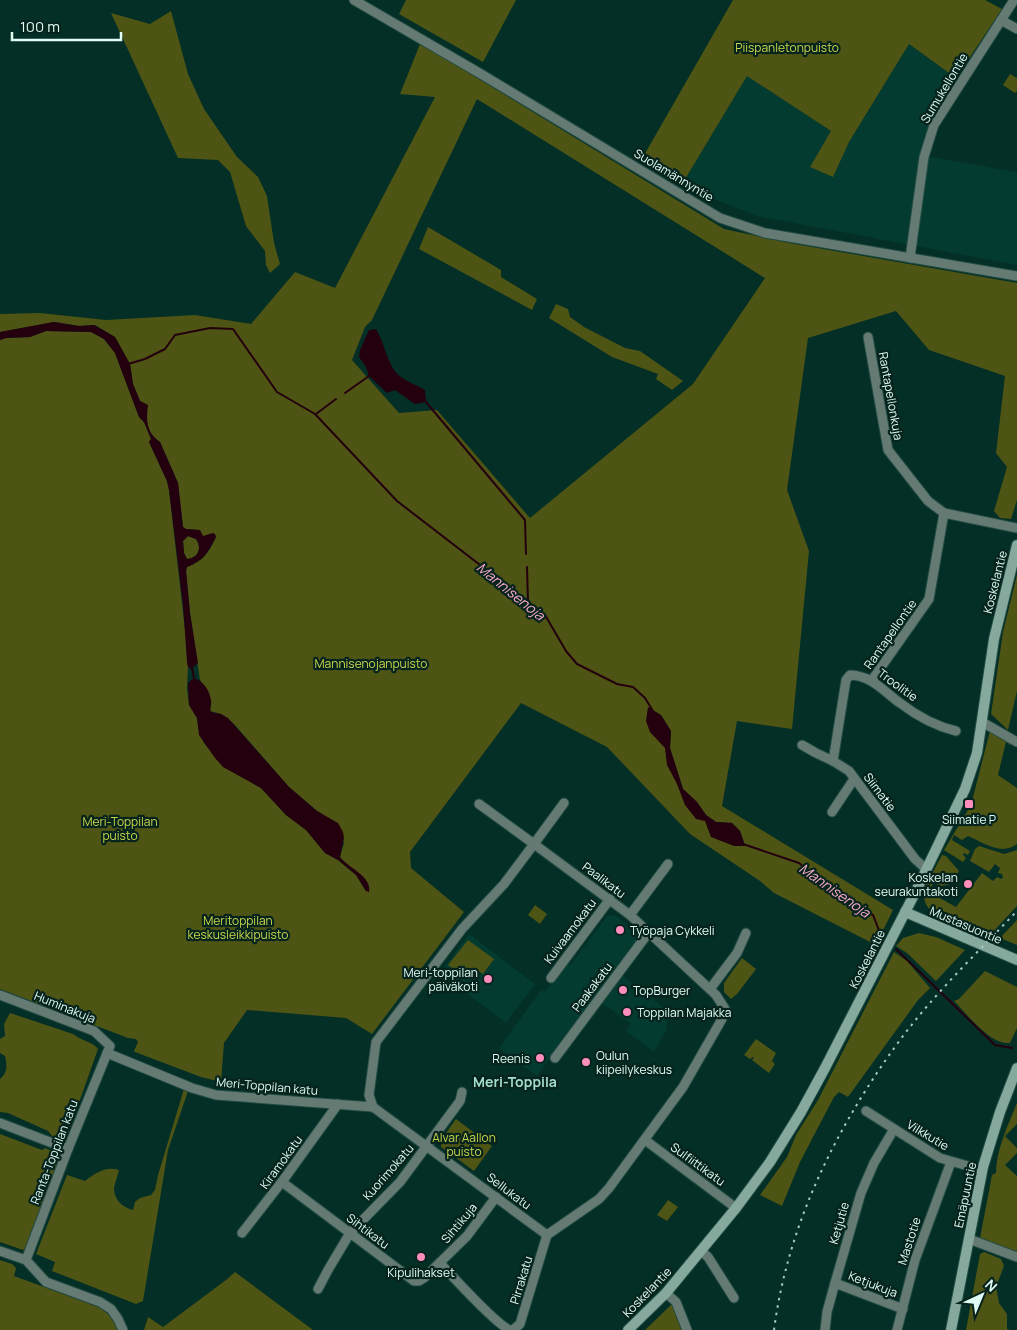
<svg xmlns="http://www.w3.org/2000/svg" width="1017" height="1330" viewBox="0 0 1017 1330" font-family="Manrope,sans-serif">
	<style>
		.built { fill: #043b31 }
		.green { fill: #4e5413; fill-rule: evenodd }
		.water { fill: #24000f; fill-rule: evenodd }
		.lines { fill: none; stroke-linecap: round; stroke-linejoin: round }
		.stream { stroke: #24000f; stroke-width: 2 }
		.street-casing { stroke: #224c43; stroke-width: 11 }
		.secondary-casing { stroke: #224c43; stroke-width: 12 }
		.street { stroke: #647a73; stroke-width: 9 }
		.secondary { stroke: #86a99e; stroke-width: 10 }
		.rail { stroke: #a9c9c0; stroke-width: 2; stroke-dasharray: 2.5 5; stroke-linecap: butt }
		.poi-dot { fill: #fe8ebc; stroke: #07231d; stroke-width: 2 }
		.labels { text-anchor: middle; dominant-baseline: central; stroke-width: 4.5; stroke-linejoin: round; paint-order: stroke }
		.park-label { font-size: 12px; fill: #c8d64b; stroke: #07231d }
		.street-label { font-size: 12px; fill: #e0fcf3; stroke: #07231d }
		.poi-label { font-size: 12px; fill: #e0fcf3; stroke: #07231d; text-anchor: start }
		.water-label { font-size: 14px; font-style: italic; fill: #f5a9c6; stroke: #07231d }
		.neighbourhood-label { font-size: 14px; font-weight: bold; fill: #a5ddcd; stroke: #07231d }
	</style>
	<rect width="100%" height="100%" fill="#032f26"/>
	<!-- built -->
	<g class="built">
		<polygon points="909,44 956,78 929,122 921,153 930,157 1017,172 1017,265 757,216 681,186 747,76 831,131 833,177 849,142"/>
		<polygon points="615,915 637,933 637,941 537,1076 499,1048 541,990 545,992 567,962 571,964 607,916"/>
		<polygon points="469,934 535,984 506,1023 440,973"/>
		<polygon points="621,975 664,1008 667,1028 654,1052 626,1031 631,1024 601,1002"/>
	</g>
	<!-- green -->
	<g class="green">
		<polygon points="406,0 516,0 483,62 399,14"/>
		<polygon points="733,0 985,0 1002,9 956,78 909,44 849,142 833,177 810,167 831,131 747,76 681,186 643,157"/>
		<polygon points="171,11 188,74 204,109 237,157 258,177 267,196 274,243 280,264 270,273 266,265 265,251 246,226 230,172 218,160 178,158 111,13 150,24"/>
		<path d="M420,44L438,54L724,229L789,243L1017,283V500L1011,519L1000,518L994,511L1007,467L996,453L1005,376L929,350L896,311L808,338L787,490L809,551L792,729L737,721L722,806L893,910L876,945L774,893L760,881L690,834L607,747L521,703L410,852L411,868L464,912L372,1034L346,1018L247,1010L224,1043L221,1082L201,1077L135,1052L134,1051L138,1042L136,1039L128,1038L0,989V340L6,338L30,337L46,331L91,332L104,339L115,353L139,417L144,422L151,439L149,442L167,481L169,490L186,638L188,667L187,689L189,705L197,718L199,730L204,743L223,766L261,788L286,815L306,830L325,853L338,860L356,875L366,891L369,886C364,873 348,868 340,857L344,843L334,822L317,811L289,787L234,724L221,714L210,711L211,702L209,694L200,680L190,613L186,571L187,567C204,560 208,554 216,537L203,536L199,530L186,529L183,527L178,483L160,442C146,433 146,420 147,405L140,401L133,384L130,364L115,337L95,325L79,326L54,322L0,332V314L40,313L106,320L195,315L251,324L295,272L335,288L435,97L400,94ZM477,99L765,278L693,384L530,518L437,410L399,413L352,360L365,327L372,320ZM661,715L671,731L670,748L683,789L697,802L706,815L716,822L732,823L740,831L745,845L689,807L672,766Z"/>
		<polygon points="1010,74 1017,78 1017,91 1015,93 1003,85"/>
		<polygon points="428,227 501,270 501,277 537,299 532,310 419,249"/>
		<polygon points="556,304 568,309 570,317 584,327 625,348 640,351 683,381 672,390 656,379 658,374 612,357 549,318"/>
		<path d="M188,536L196,539C202,548 199,558 187,559L184,553L183,541Z"/>
		<polygon points="1017,575 1017,691 1008,730 991,714 1003,632"/>
		<path d="M990,731L1012,742L1010,745L1006,742L998,775L1017,788V844C1001,856 984,843 968,836L962,840L954,835L952,840L970,851L968,855L964,853L963,855L966,858L963,862L944,850L971,805Z"/>
		<path d="M979,846L1004,854L1017,850V906L989,936L932,911C925,906 923,898 924,889L942,855L946,856L959,871L957,874L947,873L944,878L953,881L951,884L941,886L933,883L929,892L956,907L982,873L993,881L997,877L1001,879L1003,878L1002,874L998,873L1000,868L995,864L989,872L970,861L975,849Z"/>
		<polygon points="535,905 547,914 540,924 528,915"/>
		<polygon points="1017,920 1017,945 1000,938"/>
		<polygon points="919,933 936,937 965,950 936,981 907,953 896,946 903,938"/>
		<polygon points="468,940 494,959 483,974 474,968 466,978 448,965"/>
		<polygon points="894,952 907,961 930,988 918,1000 848,1097 839,1092 834,1097 800,1162 782,1206 760,1195 787,1157 796,1135 818,1100"/>
		<polygon points="742,958 756,969 737,994 731,999 724,992 724,983"/>
		<path d="M985,971L1017,987V1028L1010,1043C990,1045 967,1014 954,1001L959,999Z"/>
		<path d="M10,1013L73,1034C80,1040 93,1042 98,1049L65,1142L52,1136L48,1131L8,1113L0,1112V1079C8,1073 7,1065 5,1056L0,1053V1039L5,1036L4,1024Z"/>
		<polygon points="756,1039 776,1053 772,1061 775,1064 769,1073 752,1060 754,1058 753,1057 750,1059 744,1055"/>
		<path d="M184,1089L188,1091L168,1150L143,1301L136,1304L52,1271L55,1262L36,1254L67,1175L85,1181C96,1173 105,1166 119,1170C118,1176 114,1184 114,1190C115,1201 124,1208 133,1210L135,1202L140,1198L151,1195L155,1190L158,1175Z"/>
		<path d="M1017,1103V1124L1005,1136L1017,1148V1153L1005,1165L1017,1176V1253L980,1238L992,1175L996,1173C996,1150 1008,1125 1017,1103Z"/>
		<polygon points="456,1119 492,1146 474,1171 441,1147 441,1140"/>
		<polygon points="0,1134 42,1150 45,1148 57,1153 61,1158 26,1248 23,1250 0,1242"/>
		<polygon points="668,1200 678,1207 667,1221 657,1215"/>
		<polygon points="984,1252 1001,1259 1004,1266 996,1287 999,1303 1007,1314 1007,1329 1010,1330 966,1330 980,1254"/>
		<polygon points="0,1260 12,1264 16,1268 14,1276 101,1308 111,1317 118,1330 0,1330"/>
		<polygon points="235,1272 313,1330 144,1330 148,1317 163,1327 226,1280"/>
		<polygon points="671,1305 673,1305 684,1330 645,1330"/>
	</g>
	<!-- water -->
	<g class="water">
		<path d="M54,322L79,326L94,325L115,337L130,364L133,384L140,401L148,405C146,420 146,433 160,442L178,483L183,527L186,529L200,530L203,536L213,533L215,534L216,537C207,554 204,560 187,567L186,571L190,613L197,657L198,663L191,669L188,667L187,662L183,604L169,490L167,481L149,442L151,439L144,422L139,417L115,353L104,339L91,332L46,331L30,337L6,338L0,340V332ZM188,536L196,539C202,547 199,558 187,559L184,553L183,541Z"/>
		<path d="M376,329C384,342 386,358 394,370C401,380 415,384 425,390L426,402L415,404L395,390L387,393L369,376L366,367L359,357L360,350L369,330Z"/>
		<path d="M194,678C203,681 210,690 211,701C212,706 209,707 211,712L221,714L228,718L289,787L317,811L338,823L343,832L344,838L340,857C348,868 372,876 369,892L366,891L356,875L338,860L325,853L306,830L286,815L261,788L223,767L215,758L199,735L197,718L189,705L188,683Z"/>
		<polygon points="648,707 661,715 671,731 670,748 683,789 697,802 706,815 716,822 732,823 740,831 745,846 734,846 711,837 705,821 696,819 685,805 677,784 667,765 665,748 650,732 646,721"/>
	</g>
	<g class="lines">
		<!-- stream -->
		<g class="stream">
			<polyline points="128,364 145,359 165,349 175,335 210,328 233,329 277,392 315,414 397,501 545,615 566,651 577,664 617,684 633,687 645,698 653,711"/>
			<polyline points="345,393 369,376"/>
			<polyline points="426,402 525,520 526,554"/>
			<polyline points="316,414 336,399"/>
			<polyline points="527,567 528,602"/>
			<polyline points="192,668 194,678"/>
			<polyline points="743,844 799,863 843,899 873,915 882,938"/>
			<polyline points="896,949 995,1045 1012,1048"/>
		</g>
		<!-- street casing -->
		<g class="street-casing">
			<g id="street">
				<polyline points="354,0 481,74 720,218 765,233 1017,276"/>
				<polyline points="1001,20 1017,29"/>
				<polyline points="910,258 924,157 934,125 1014,0"/>
				<polyline points="868,337 888,450 928,501 944,513 1017,528"/>
				<polyline points="872,680 929,599 944,513"/>
				<polyline points="982,722 1017,742"/>
				<polyline points="802,745 816,753 833,761 849,771 915,859 926,869"/>
				<path d="M833,761L846,680L850,675C873,676 883,691 900,703C917,716 935,726 956,731"/>
				<polyline points="479,804 534,844 564,803"/>
				<polyline points="832,812 854,779"/>
				<polygon points="534,844 630,915 716,995 725,1009 722,1019 683,1087 609,1188 599,1199 547,1235 373,1107 369,1095 376,1042 462,929 504,884"/>
				<polyline points="630,915 668,864"/>
				<polyline points="551,978 610,899"/>
				<polyline points="710,989 737,953 746,933"/>
				<polyline points="0,995 94,1031 110,1046 68,1149 26,1260"/>
				<polyline points="107,1053 192,1088 216,1095 373,1107"/>
				<polyline points="555,1058 649,932"/>
				<polyline points="866,1111 940,1158 982,1170"/>
				<polyline points="0,1123 68,1149"/>
				<polyline points="645,1140 736,1208"/>
				<polyline points="282,1182 414,1281 419,1281 424,1278 467,1236 496,1197"/>
				<polyline points="242,1233 284,1179 338,1104"/>
				<polyline points="969,1239 1017,1257"/>
				<polyline points="0,1251 26,1260 46,1282 100,1302 111,1309 118,1319 123,1330"/>
				<polyline points="701,1251 708,1257 734,1298"/>
				<path d="M440,1263C452,1276 498,1326 510,1330"/>
				<polyline points="835,1283 903,1309"/>
				<polyline points="318,1289 328,1270 350,1233 400,1182 460,1101 462,1092"/>
				<polyline points="666,1293 676,1302 687,1330"/>
				<polyline points="513,1330 520,1324 547,1235"/>
				<polyline points="825,1330 827,1312 835,1283 861,1193 874,1163 894,1129"/>
				<polyline points="897,1330 915,1260 951,1162"/>
			</g>
		</g>
		<!-- secondary casing -->
		<g class="secondary-casing">
			<g id="secondary">
				<polyline points="905,912 1017,960"/>
				<polyline points="628,1330 666,1293 736,1208 770,1162 801,1112 825,1068 916,891 965,789 977,753 994,639 1017,545"/>
				<polyline points="951,1330 983,1167 1000,1112 1017,1068"/>
			</g>
		</g>
		<!-- street -->
		<use href="#street" class="street"/>
		<!-- secondary -->
		<use href="#secondary" class="secondary"/>
		<!-- rail -->
		<path class="rail" d="M774,1330C788,1223 837,1126 900,1040C934,994 977,953 1017,911"/>
	</g>
	<!-- markers -->
	<g class="poi-dot">
		<rect x="964" y="799" width="10" height="10" rx="2.5"/>
		<circle cx="968" cy="884" r="5"/>
		<circle cx="620" cy="930" r="5"/>
		<circle cx="488" cy="979" r="5"/>
		<circle cx="623" cy="990" r="5"/>
		<circle cx="627" cy="1012" r="5"/>
		<circle cx="540" cy="1058" r="5"/>
		<circle cx="586" cy="1062" r="5"/>
		<circle cx="421" cy="1257" r="5"/>
	</g>
	<g class="labels">
		<!-- park labels -->
		<g class="park-label">
			<text x="787" y="47">Piispanletonpuisto</text>
			<text x="371" y="663">Mannisenojanpuisto</text>
			<text x="120" y="821">Meri-Toppilan<tspan x="120" dy="14">puisto</tspan></text>
			<text x="238" y="920">Meritoppilan<tspan x="238" dy="14">keskusleikkipuisto</tspan></text>
			<text x="464" y="1137">Alvar Aallon<tspan x="464" dy="14">puisto</tspan></text>
		</g>
		<!-- street labels -->
		<g class="street-label">
			<text transform="translate(944 88) rotate(-59)">Sumukellontie</text>
			<text transform="translate(674 175) rotate(31)">Suolamännyntie</text>
			<text transform="translate(891 396) rotate(80)">Rantapellonkuja</text>
			<text transform="translate(995 582) rotate(-76)">Koskelantie</text>
			<text transform="translate(890 634) rotate(-55)">Rantapellontie</text>
			<text transform="translate(898 685) rotate(36)">Troolitie</text>
			<text transform="translate(880 792) rotate(53)">Siimatie</text>
			<text transform="translate(604 880) rotate(37)">Paalikatu</text>
			<text transform="translate(966 925) rotate(23)">Mustasuontie</text>
			<text transform="translate(570 931) rotate(-53)">Kuivaamokatu</text>
			<text transform="translate(867 959) rotate(-63)">Koskelantie</text>
			<text transform="translate(592 987) rotate(-53)">Paakakatu</text>
			<text transform="translate(65 1007) rotate(22)">Huminakuja</text>
			<text transform="translate(267 1086) rotate(5)">Meri-Toppilan katu</text>
			<text transform="translate(928 1135) rotate(31)">Vilkkutie</text>
			<text transform="translate(54 1152) rotate(-69)">Ranta-Toppilan katu</text>
			<text transform="translate(281 1162) rotate(-54)">Kiramokatu</text>
			<text transform="translate(698 1164) rotate(36)">Sulfiittikatu</text>
			<text transform="translate(388 1172) rotate(-49)">Kuorimokatu</text>
			<text transform="translate(509 1191) rotate(37)">Sellukatu</text>
			<text transform="translate(965 1195) rotate(-78)">Emäpuuntie</text>
			<text transform="translate(459 1223) rotate(-50)">Sihtikuja</text>
			<text transform="translate(839 1223) rotate(-74)">Ketjutie</text>
			<text transform="translate(368 1231) rotate(37)">Sihtikatu</text>
			<text transform="translate(909 1241) rotate(-72)">Mastotie</text>
			<text transform="translate(521 1280) rotate(-73)">Pirrakatu</text>
			<text transform="translate(873 1284) rotate(21)">Ketjukuja</text>
			<text transform="translate(647 1292) rotate(-46)">Koskelantie</text>
		</g>
		<!-- poi labels -->
		<g class="poi-label">
			<text x="969" y="819" text-anchor="middle">Siimatie P</text>
			<text x="958" y="877" text-anchor="end">Koskelan<tspan x="958" dy="14">seurakuntakoti</tspan></text>
			<text x="630" y="930">Työpaja Cykkeli</text>
			<text x="478" y="972" text-anchor="end">Meri-toppilan<tspan x="478" dy="14">päiväkoti</tspan></text>
			<text x="633" y="990">TopBurger</text>
			<text x="637" y="1012">Toppilan Majakka</text>
			<text x="596" y="1055">Oulun<tspan x="596" dy="14">kiipeilykeskus</tspan></text>
			<text x="530" y="1058" text-anchor="end">Reenis</text>
			<text x="421" y="1272" text-anchor="middle">Kipulihakset</text>
		</g>
		<!-- water labels -->
		<g class="water-label">
			<text transform="translate(511 591) rotate(39)">Mannisenoja</text>
			<text transform="translate(835 890) rotate(35)">Mannisenoja</text>
		</g>
		<!-- neighbourhood labels -->
		<g class="neighbourhood-label">
			<text x="515" y="1081">Meri-Toppila</text>
		</g>
	</g>
	<!-- north arrow -->
	<g transform="translate(982 1295) rotate(44)" stroke="#07231d" stroke-width="4" paint-order="stroke">
	<path d="M0-4L9 19L0 12L-9 19Z" fill="#e0fcf3"/>
	<text y="-8" font-size="14" font-weight="bold" text-anchor="middle" fill="#e0fcf3">N</text>
	</g>
	<!-- scale -->
	<path d="M12 32v8h109v-8" fill="none" stroke="#e0fcf3" stroke-width="2.5"/>
	<text x="20" y="32" font-size="15" fill="#e0fcf3" stroke="#07231d" stroke-width="4" paint-order="stroke">100 m</text>
</svg>
